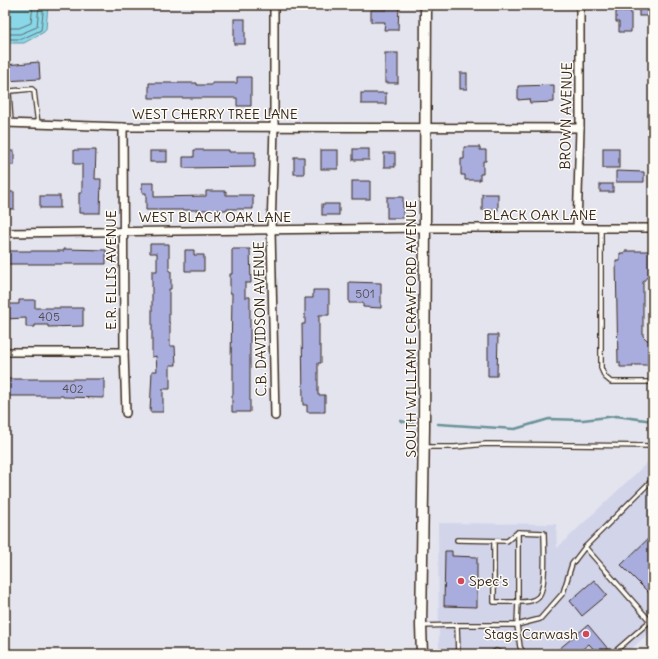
<svg xmlns="http://www.w3.org/2000/svg" width="658" height="659" viewBox="0 0 658 659" font-family="Delius,sans-serif">
	<style>
		.built { fill: #d2d4ea }
		.water { fill: #89d7e8; stroke: #6a9297 }
		.lines { fill: none; stroke-linecap: round; stroke-linejoin: round }
		.shore { stroke: #5a6f6f; stroke-width: 1 }
		.stream { stroke: #6a9297; stroke-width: 2.5 }
		.building { fill: #a8addd; stroke: #3b2a1e }
		.lane-casing { stroke: #3b2a1e; stroke-width: 6 }
		.street-casing { stroke: #3b2a1e; stroke-width: 10 }
		.secondary-casing { stroke: #3b2a1e; stroke-width: 13 }
		.lane { stroke: #fdfcf7; stroke-width: 3.5 }
		.street { stroke: #fdfcf7; stroke-width: 7 }
		.secondary { stroke: #fdfcf7; stroke-width: 10 }
		.poi-dot { fill: #d1495b; stroke: #fdfcf7; stroke-width: 1.5 }
		.labels { text-anchor: middle; dominant-baseline: central; stroke-width: 3; stroke-linejoin: round; paint-order: stroke }
		.number-label { font-size: 12px; fill: #564b4e }
		.street-label { font-size: 14px; fill: #3b2a1e; stroke: #fdfcf7 }
		.poi-label { font-size: 14px; fill: #3b2a1e; stroke: #fdfcf7; text-anchor: start }
	</style>
	<rect width="100%" height="100%" fill="#e4e4ef"/>
	<filter id="ink" filterUnits="userSpaceOnUse"><feTurbulence type="fractalNoise" baseFrequency=".025" numOctaves="2"/><feDisplacementMap in="SourceGraphic" scale="8" xChannelSelector="R" yChannelSelector="G"/><feConvolveMatrix kernelMatrix="1 2 1 2 8 2 1 2 1" color-interpolation-filters="sRGB"/></filter>
	<g filter="url(#ink)">
		<!-- built -->
		<polygon class="built" points="651,459 653,459 653,629 626,654 439,654 438,523 556,524 557,548"/>
		<!-- water -->
		<polygon class="water" points="5,5 48,5 46,29 44,32 24,43 5,43"/>
		<g class="lines">
			<!-- shore -->
			<g class="shore">
				<polyline points="5,28 19,28 31,23 33,5"/>
				<polyline points="5,34 20,34 37,27 39,5"/>
				<polyline points="5,39 22,39 41,30 44,5"/>
			</g>
			<!-- stream -->
			<g class="stream">
				<polyline points="401,421 413,424"/>
				<polyline points="438,424 515,429 549,419 583,420 616,416 653,421"/>
			</g>
		</g>
		<!-- building -->
		<g class="building">
			<polygon points="386,5 399,5 398,30 384,30 385,22 371,22 371,10 386,10"/>
			<rect x="639" y="5" width="14" height="11"/>
			<polygon points="616,11 631,11 631,32 619,32 619,22 616,22"/>
			<rect x="234" y="19" width="11" height="25"/>
			<rect x="385" y="53" width="13" height="30"/>
			<polygon points="39,62 40,79 5,81 5,65"/>
			<rect x="460" y="73" width="7" height="16"/>
			<polygon points="237,77 251,77 251,106 237,106 237,98 149,98 149,83 197,83 197,85 212,85 212,83 237,83"/>
			<polygon points="554,85 554,102 530,103 529,99 518,100 518,86"/>
			<rect x="361" y="93" width="25" height="11"/>
			<polygon points="464,147 480,147 480,150 486,150 486,161 483,161 483,174 480,174 480,180 465,180 465,175 461,175 461,159 464,159"/>
			<rect x="603" y="148" width="16" height="20"/>
			<rect x="353" y="149" width="16" height="11"/>
			<polygon points="74,150 96,150 95,179 101,179 100,213 79,213 79,193 82,193 82,164 74,164"/>
			<polygon points="194,150 229,150 229,152 255,152 255,167 183,168 183,157 194,157"/>
			<rect x="321" y="150" width="17" height="19"/>
			<rect x="5" y="151" width="9" height="14"/>
			<rect x="150" y="151" width="17" height="11"/>
			<rect x="384" y="153" width="11" height="14"/>
			<rect x="294" y="157" width="10" height="17"/>
			<polygon points="616,171 644,172 644,182 616,182"/>
			<rect x="352" y="181" width="18" height="18"/>
			<polygon points="142,183 154,183 154,197 206,196 206,191 226,191 226,195 253,195 253,209 226,209 226,210 146,210 146,193 142,193"/>
			<rect x="600" y="184" width="13" height="8"/>
			<rect x="5" y="192" width="9" height="17"/>
			<rect x="482" y="194" width="16" height="16"/>
			<rect x="40" y="196" width="20" height="12"/>
			<rect x="387" y="197" width="16" height="21"/>
			<rect x="322" y="204" width="17" height="11"/>
			<polygon points="150,244 169,244 169,271 171,271 171,289 169,289 169,323 170,323 170,346 175,346 176,365 170,365 170,389 163,389 163,412 150,412 152,371 157,371 156,356 152,357 152,271 157,271 157,253 150,253"/>
			<polygon points="64,249 106,250 106,264 5,264 5,251 64,251"/>
			<polygon points="232,249 250,249 251,283 245,283 245,297 250,297 250,412 232,412 232,395 233,395 233,364 231,364 232,293 230,293 230,274 232,274"/>
			<polygon points="185,250 194,250 194,255 204,255 204,271 185,271"/>
			<polygon points="625,251 653,251 653,277 647,277 643,282 643,336 647,340 653,340 653,365 633,365 633,367 620,367 620,362 618,363 616,261 620,261 620,253 625,253"/>
			<polygon points="349,282 381,283 381,308 363,307 363,303 349,303"/>
			<polygon points="313,290 329,290 329,315 319,315 319,346 321,346 321,363 318,363 318,395 325,395 325,412 307,412 307,405 303,405 302,324 305,324 305,298 313,298"/>
			<polygon points="19,300 35,300 35,308 83,308 83,326 48,327 48,325 35,325 35,327 26,327 26,318 5,319 5,304 19,304"/>
			<polygon points="488,335 498,335 497,376 488,376"/>
			<polygon points="5,379 104,379 104,398 63,397 63,396 5,396"/>
			<polygon points="653,534 653,597 621,565"/>
			<polygon points="445,551 452,551 452,556 477,557 477,607 444,606"/>
			<polygon points="594,580 607,595 582,616 570,601"/>
			<polygon points="588,625 609,650 604,654 598,654 589,644 576,654 553,654"/>
		</g>
		<g class="lines">
			<!-- lane casing -->
			<g class="lane-casing">
				<g id="lane">
					<polyline points="11,123 9,93 11,91 32,89 34,91 38,124"/>
					<polyline points="601,228 601,368 605,377 611,382 653,382"/>
					<polyline points="425,447 455,447 486,444 653,446"/>
					<path d="M457,540L507,541L518,532L544,533C544,546 547,589 538,597C533,602 525,602 518,602L517,625L540,619L563,593L572,564L585,547L653,479"/>
					<polyline points="494,541 494,602 518,602 518,532"/>
					<polyline points="585,547 650,621 653,618"/>
					<polyline points="457,625 517,625 520,647 524,654"/>
					<polyline points="422,626 457,625 458,654"/>
					<polyline points="491,654 496,651 505,654"/>
					<polyline points="612,654 650,621"/>
				</g>
			</g>
			<!-- street casing -->
			<g class="street-casing">
				<g id="street">
					<polyline points="274,5 274,127 271,230 275,416"/>
					<polyline points="5,123 123,127 580,128"/>
					<polyline points="123,127 124,352 126,413"/>
					<polyline points="577,228 580,128 580,5"/>
					<polyline points="5,233 426,228 653,228"/>
					<polyline points="5,352 124,352"/>
				</g>
			</g>
			<!-- secondary casing -->
			<g class="secondary-casing">
				<polyline id="secondary" points="422,654 421,626 424,427 426,5"/>
			</g>
			<!-- lane -->
			<use href="#lane" class="lane"/>
			<!-- street -->
			<use href="#street" class="street"/>
			<!-- secondary -->
			<use href="#secondary" class="secondary"/>
		</g>
	</g>
	<!-- markers -->
	<g class="poi-dot">
		<circle cx="461" cy="581" r="4"/>
		<circle cx="586" cy="634" r="4"/>
	</g>
	<g class="labels">
		<!-- number labels -->
		<g class="number-label">
			<text x="365" y="293">501</text>
			<text x="49" y="316">405</text>
			<text x="73" y="388">402</text>
		</g>
		<!-- street labels -->
		<g class="street-label">
			<text x="215" y="114">WEST CHERRY TREE LANE</text>
			<text transform="translate(566 116) rotate(-89)">BROWN AVENUE</text>
			<text x="540" y="215">BLACK OAK LANE</text>
			<text x="215" y="217">WEST BLACK OAK LANE</text>
			<text transform="translate(111 270) rotate(-90)">E.R. ELLIS AVENUE</text>
			<text transform="translate(260 319) rotate(-91)">C.B. DAVIDSON AVENUE</text>
			<text transform="translate(411 329) rotate(-90)">SOUTH WILLIAM E CRAWFORD AVENUE</text>
		</g>
		<!-- poi labels -->
		<g class="poi-label">
			<text x="469" y="581">Spec's</text>
			<text x="578" y="634" text-anchor="end">Stags Carwash</text>
		</g>
	</g>
	<!-- margin -->
	<rect width="658" height="659" fill="none" stroke="#fdfcf7" stroke-width="20"/>
	<rect x="10" y="10" width="638" height="639" fill="none" stroke="#3b2a1e" stroke-width="1.5" filter="url(#ink)"/>
</svg>
